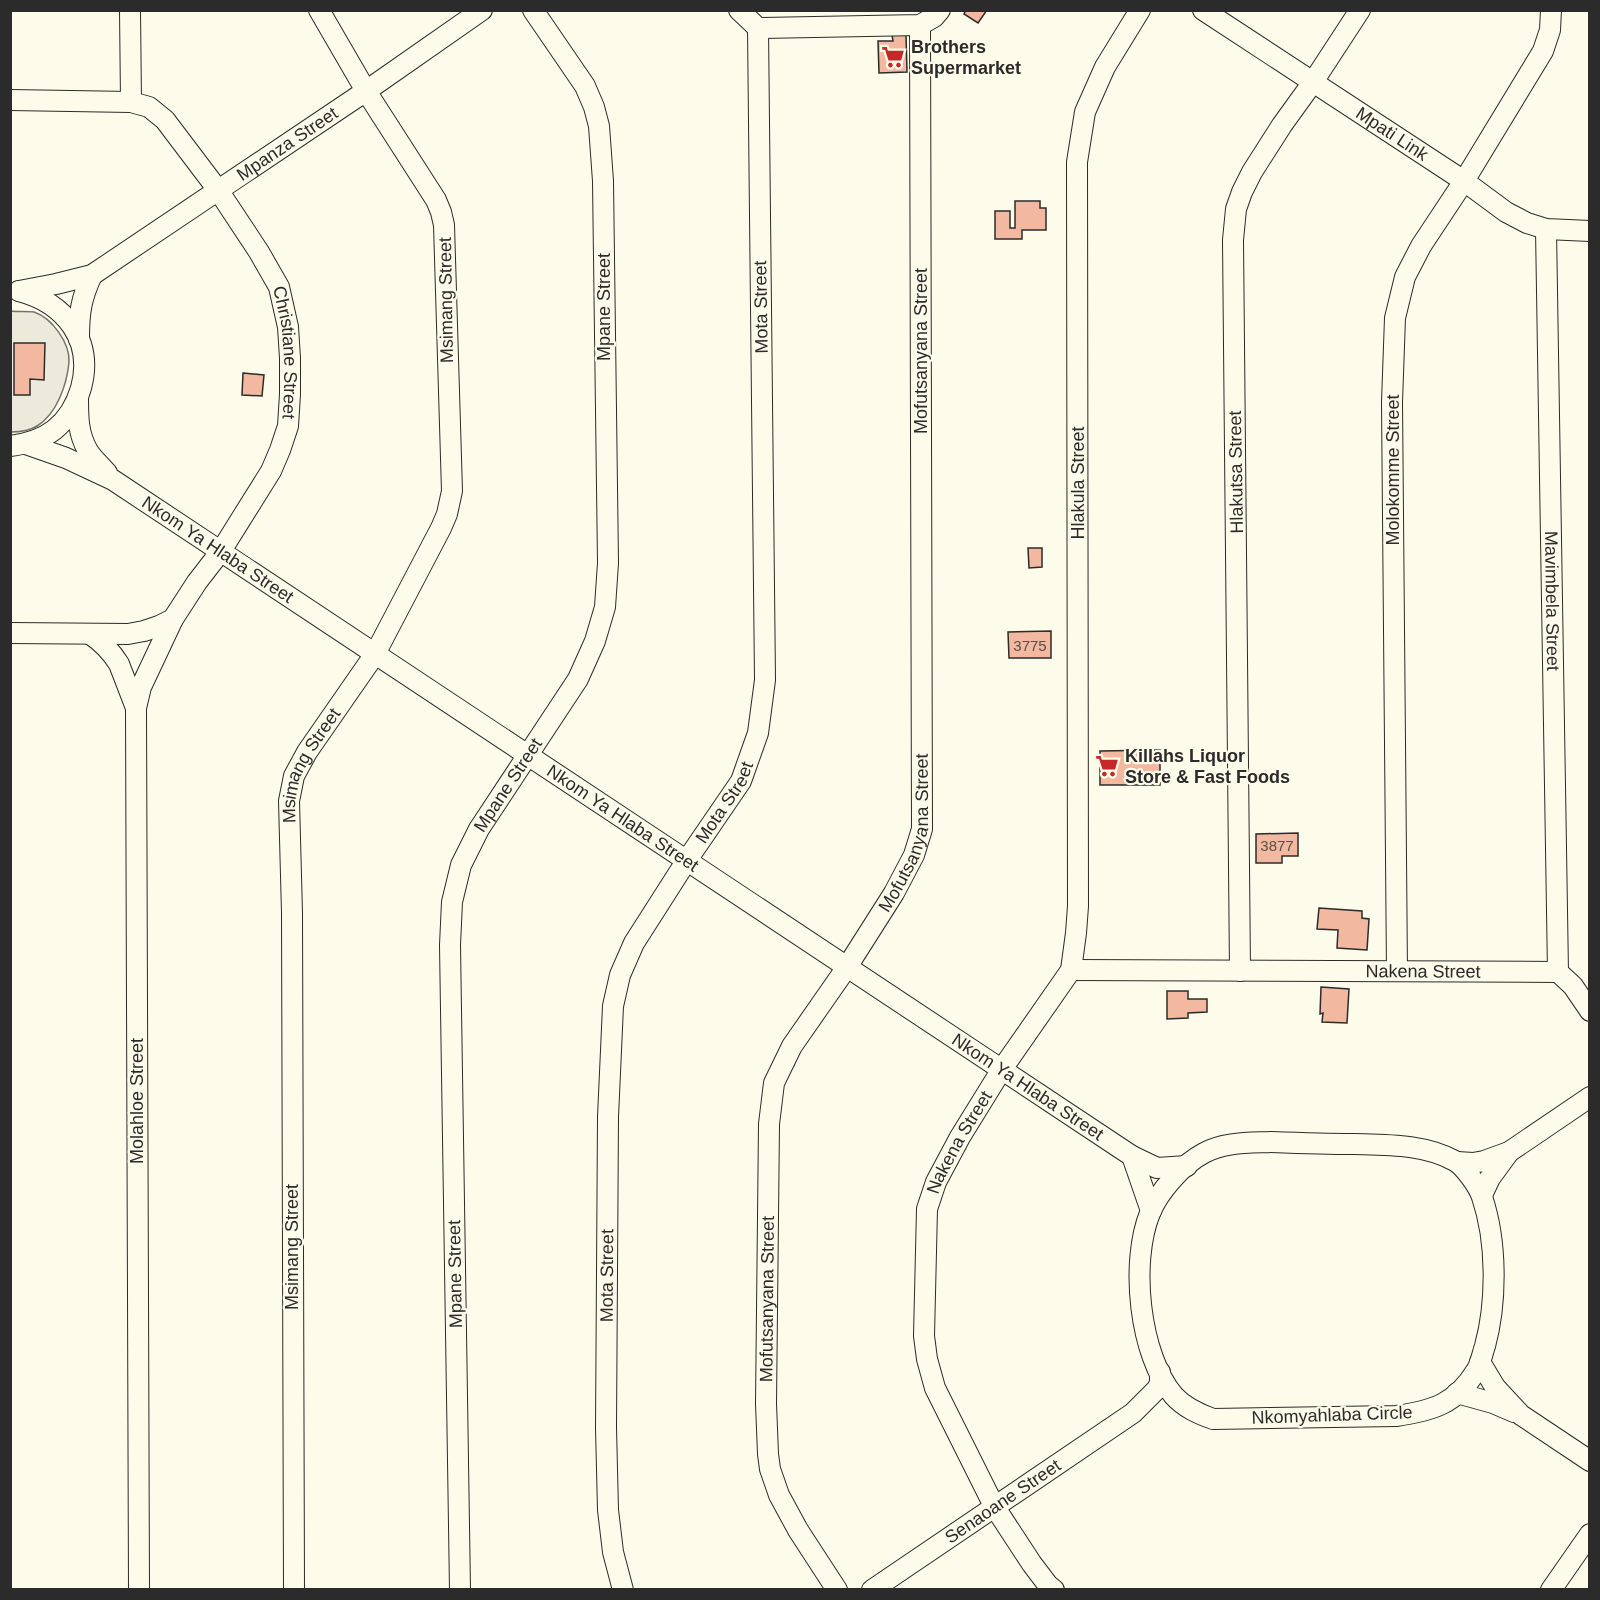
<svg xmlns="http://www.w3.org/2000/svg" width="1600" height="1600" viewBox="0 0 1600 1600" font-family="Arial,sans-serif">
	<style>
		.green { fill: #ecebdb; stroke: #74746e; stroke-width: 1.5 }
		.building { fill: #f2b8a0; stroke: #2b2b2b; stroke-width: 1.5 }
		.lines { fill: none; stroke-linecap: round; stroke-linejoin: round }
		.minor-casing { stroke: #2b2b2b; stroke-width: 22 }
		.minor { stroke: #fdfbea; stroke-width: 20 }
		.labels { text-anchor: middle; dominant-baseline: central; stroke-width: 4.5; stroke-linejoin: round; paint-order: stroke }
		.number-label { font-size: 15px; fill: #5d4e48 }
		.poi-label { font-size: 18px; font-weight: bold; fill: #2b2b2b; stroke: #fdfbea; text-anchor: start }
		.street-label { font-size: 18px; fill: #2b2b2b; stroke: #fdfbea }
	</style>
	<rect width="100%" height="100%" fill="#fdfbea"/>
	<!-- green -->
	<path class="green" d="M10,311C18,312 27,311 34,312C52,318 70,343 69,362C67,384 57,414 37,426C29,431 20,432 11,432Z"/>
	<!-- building -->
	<g class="building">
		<polygon points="966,10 987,10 978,23 964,14"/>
		<polygon points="892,35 906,35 907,72 879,73 878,41 893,41"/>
		<polygon points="1015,201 1040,201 1040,208 1046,208 1046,230 1022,230 1022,239 995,239 995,211 1010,211 1010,228 1015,228"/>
		<polygon points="14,343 45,343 44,380 30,379 30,395 14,395"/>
		<polygon points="243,373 264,375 262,396 242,395"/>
		<polygon points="1028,548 1042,548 1042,567 1029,568"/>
		<polygon points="1051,631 1051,658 1009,658 1008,632"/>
		<polygon points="1160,750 1160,785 1100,785 1100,751"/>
		<polygon points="1298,833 1298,856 1282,856 1282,863 1256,863 1256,834"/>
		<polygon points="1319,908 1362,911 1362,918 1369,919 1367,950 1337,948 1338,930 1317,929"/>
		<polygon points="1321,987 1349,989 1347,1023 1322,1022 1323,1013 1320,1014"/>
		<polygon points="1167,991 1188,991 1188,999 1207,999 1207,1012 1188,1013 1188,1018 1167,1019"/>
	</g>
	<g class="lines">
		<!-- minor casing -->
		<g class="minor-casing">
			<g id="minor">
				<polyline points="130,10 131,102"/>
				<polyline points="739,10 758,28 920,25 934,17 940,10"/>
				<path id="s1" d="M1203,10L1464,181L1506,212L1527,223L1546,229L1590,231"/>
				<path id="s2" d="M10,100L131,102L149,107L165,120L218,190L259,252L279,287L288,327L290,358V394L288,426L280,450L271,471L221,551L197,582L173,619L159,626L144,631L128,634L10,633"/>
				<path id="s3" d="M1546,229L1558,972"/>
				<path id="s4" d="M19,291L56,284L92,275L366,91L482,10"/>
				<path d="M79,339C79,312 81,299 92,275"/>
				<path d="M78,398C78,417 78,434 88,451C93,459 101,466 107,473"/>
				<path id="s5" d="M26,444L66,458L113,480L1132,1156L1157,1168L1187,1166"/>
				<path d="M10,446C26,444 41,440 54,430C68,419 76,405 81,388C94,340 65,303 19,291"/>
				<path d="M90,634C102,642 111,651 119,664L136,708"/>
				<path id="s6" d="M1071,970L1558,972L1573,986L1590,1011"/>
				<polyline points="1240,971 1233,240 1236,209 1242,192 1252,172 1282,125 1313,82 1360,10"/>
				<polyline points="1397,971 1392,402 1395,318 1405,277 1421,246 1464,181 1543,51 1550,30 1551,10"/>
				<path d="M1271,1142C1298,1143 1325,1144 1353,1144C1387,1145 1424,1144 1455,1161C1464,1166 1479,1187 1482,1197C1497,1241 1497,1302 1485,1346C1482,1354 1481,1364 1476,1371C1456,1404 1432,1411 1396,1416L1213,1419C1199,1414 1185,1408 1174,1396C1139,1355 1130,1262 1150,1213C1159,1191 1183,1164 1204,1153C1224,1142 1249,1143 1271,1142Z"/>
				<polyline points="1132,1156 1151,1211"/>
				<polyline points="1457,1162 1473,1163 1484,1161 1509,1152 1590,1097"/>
				<polyline points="1482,1195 1490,1178 1509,1152"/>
				<polyline points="1480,1362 1495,1387 1521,1415 1590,1461"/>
				<polyline points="1457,1393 1493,1403 1514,1412"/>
				<polyline points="139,1590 136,708 141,687 173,619"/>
				<path id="s7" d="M294,1590L292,913L289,801L294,776L307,752L375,654L441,528L447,514L452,491L444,225L441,212L436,200L366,91L319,10"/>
				<path id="s8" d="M460,1590L450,945L452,902L461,865L479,829L578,679L595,641L605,607L608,563L603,181L599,126L594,107L585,86L533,10"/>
				<path id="s9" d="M623,1590L613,1552L608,1510L606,1428L608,1117L613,1006L620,975L634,943L687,860L741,781L758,733L765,680L758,28"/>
				<path id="s10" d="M837,1590L798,1530L779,1495L770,1469L768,1454L766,1404L769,1124L774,1083L792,1046L847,967L894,893L914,855L922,829L920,25"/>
				<path id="s11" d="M872,1590L1133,1413L1157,1389L1160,1383V1372"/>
				<path id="s12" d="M1054,1590L1048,1585L1032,1564L994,1506L935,1388L927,1359L924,1336L927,1209L936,1182L960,1137L1002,1069L1071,970L1076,933L1078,906L1077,162L1085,112L1105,67L1140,10"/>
				<polyline points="1551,1590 1590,1534"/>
			</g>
		</g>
		<!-- minor -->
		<use href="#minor" class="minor"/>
	</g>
	<!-- icons -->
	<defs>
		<g id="supermarket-bare" transform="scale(1.8)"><path d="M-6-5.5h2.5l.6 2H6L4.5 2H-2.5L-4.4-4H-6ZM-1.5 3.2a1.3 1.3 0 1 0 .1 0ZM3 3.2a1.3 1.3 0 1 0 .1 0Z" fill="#c62828" stroke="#fdfbea" stroke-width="2.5" paint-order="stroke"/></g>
	</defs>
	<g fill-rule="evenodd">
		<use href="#supermarket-bare" x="893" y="57"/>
		<use href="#supermarket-bare" x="1107" y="766"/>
	</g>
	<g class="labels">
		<!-- number labels -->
		<g class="number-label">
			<text x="1030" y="645">3775</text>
			<text x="1277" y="845">3877</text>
		</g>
		<!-- poi labels -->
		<g class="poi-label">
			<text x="911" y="47">Brothers<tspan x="911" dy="21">Supermarket</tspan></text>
			<text x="1125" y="756">Killahs Liquor<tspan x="1125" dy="21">Store &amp; Fast Foods</tspan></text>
		</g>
		<!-- street labels -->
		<g class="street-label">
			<text stroke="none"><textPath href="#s1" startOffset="226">Mpati Link</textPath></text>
			<text stroke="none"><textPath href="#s4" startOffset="310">Mpanza Street</textPath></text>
			<text transform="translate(446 300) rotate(-91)">Msimang Street</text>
			<text transform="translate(604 307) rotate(-90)">Mpane Street</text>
			<text transform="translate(761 307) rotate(-91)">Mota Street</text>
			<text transform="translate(921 351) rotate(-90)">Mofutsanyana Street</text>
			<text stroke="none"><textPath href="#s2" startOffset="429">Christiane Street</textPath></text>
			<text transform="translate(1393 470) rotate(-90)">Molokomme Street</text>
			<text transform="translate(1236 472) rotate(-91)">Hlakutsa Street</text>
			<text transform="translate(1078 483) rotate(-90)">Hlakula Street</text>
			<text stroke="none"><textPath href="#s5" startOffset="220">Nkom Ya Hlaba Street</textPath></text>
			<text stroke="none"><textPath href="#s3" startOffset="372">Mavimbela Street</textPath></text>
			<text stroke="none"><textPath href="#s7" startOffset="830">Msimang Street</textPath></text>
			<text stroke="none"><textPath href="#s8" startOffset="819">Mpane Street</textPath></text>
			<text stroke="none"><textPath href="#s9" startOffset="820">Mota Street</textPath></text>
			<text stroke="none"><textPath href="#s5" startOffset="706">Nkom Ya Hlaba Street</textPath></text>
			<text stroke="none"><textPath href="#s10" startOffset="813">Mofutsanyana Street</textPath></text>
			<text stroke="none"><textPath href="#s6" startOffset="352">Nakena Street</textPath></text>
			<text stroke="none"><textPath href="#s5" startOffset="1192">Nkom Ya Hlaba Street</textPath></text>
			<text transform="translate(137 1101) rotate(-90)">Molahloe Street</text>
			<text stroke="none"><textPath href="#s12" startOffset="490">Nakena Street</textPath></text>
			<text transform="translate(292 1247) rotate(-90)">Msimang Street</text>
			<text transform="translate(455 1274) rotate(-91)">Mpane Street</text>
			<text stroke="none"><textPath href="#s9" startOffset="316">Mota Street</textPath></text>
			<text stroke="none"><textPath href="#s10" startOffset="309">Mofutsanyana Street</textPath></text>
			<text transform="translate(1332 1415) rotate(-2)">Nkomyahlaba Circle</text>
			<text stroke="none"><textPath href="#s11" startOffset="158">Senaoane Street</textPath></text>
		</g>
	</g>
	<!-- border -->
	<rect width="1600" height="1600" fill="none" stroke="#2b2b2b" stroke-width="24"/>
</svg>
